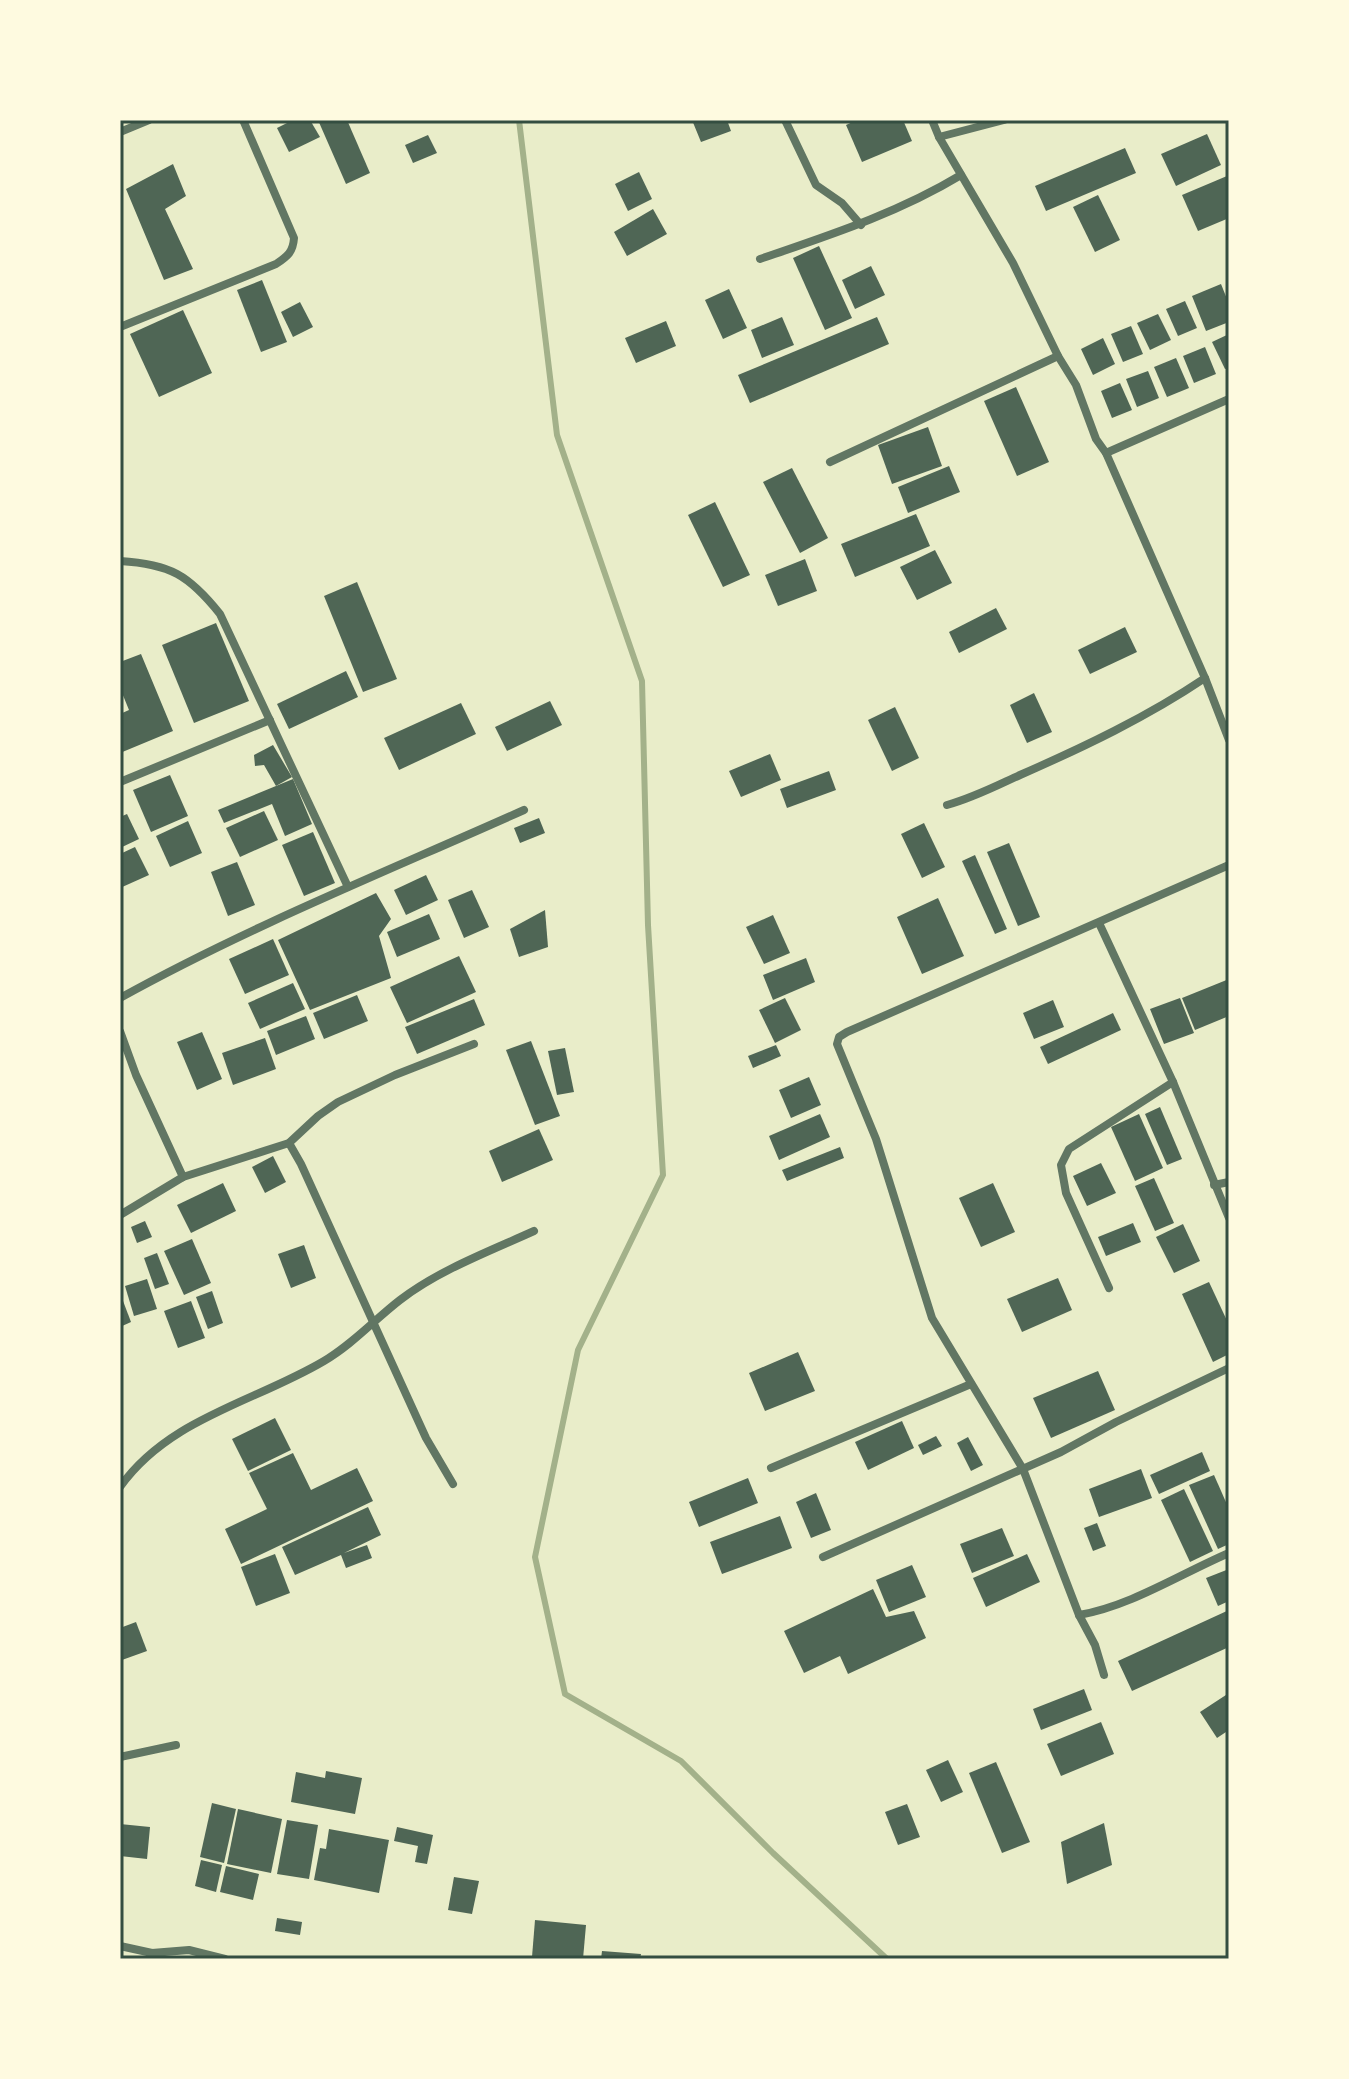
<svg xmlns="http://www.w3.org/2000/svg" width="1349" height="2079" viewBox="0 0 1349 2079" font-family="'PT Serif',serif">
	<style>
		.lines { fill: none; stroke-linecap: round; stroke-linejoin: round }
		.stream { stroke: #a3b18a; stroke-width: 6 }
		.building { fill: #4f6655 }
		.minor { stroke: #617663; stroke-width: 8 }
		.neatline { fill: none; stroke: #344e41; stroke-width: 3 }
	</style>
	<rect width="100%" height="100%" fill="#e9edc9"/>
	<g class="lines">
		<!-- stream -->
		<polyline class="stream" points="519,120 557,435 642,681 648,925 663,1175 578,1350 535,1557 565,1694 681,1761 773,1853 887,1959"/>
	</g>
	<!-- building -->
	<g class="building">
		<polygon points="293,120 310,120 320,137 289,152 277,128"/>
		<polygon points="318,120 347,120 370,173 346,184"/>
		<polygon points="692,120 727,120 731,131 701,142"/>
		<polygon points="857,120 903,120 912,141 862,162 846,125"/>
		<polygon points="1207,134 1221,165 1176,186 1161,154"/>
		<polygon points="428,135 437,153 413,163 405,145"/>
		<polygon points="1125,148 1136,173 1046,211 1035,186"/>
		<polygon points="173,164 186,196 165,209 193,269 164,280 126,189"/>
		<polygon points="639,172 652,199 628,211 615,184"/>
		<polygon points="1227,176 1229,218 1198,231 1182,195"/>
		<polygon points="1098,195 1120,240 1095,252 1073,207"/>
		<polygon points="653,209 667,234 627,256 614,232"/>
		<polygon points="819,246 852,318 825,330 793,258"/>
		<polygon points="871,266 885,295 855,309 842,280"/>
		<polygon points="262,280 287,342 261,352 237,290"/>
		<polygon points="1221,284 1229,304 1229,322 1206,331 1192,296"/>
		<polygon points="729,289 747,328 723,339 705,300"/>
		<polygon points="1185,301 1197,328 1178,336 1166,309"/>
		<polygon points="300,302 313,327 293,337 281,312"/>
		<polygon points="183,310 212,373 159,397 130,334"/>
		<polygon points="1158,314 1171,340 1150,350 1137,323"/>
		<polygon points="782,317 794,345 762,358 751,330"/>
		<polygon points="877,317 889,344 750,403 738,375"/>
		<polygon points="666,321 676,346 636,363 625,338"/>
		<polygon points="1131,326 1143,354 1123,362 1111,334"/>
		<polygon points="1229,334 1229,368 1225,369 1212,342"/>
		<polygon points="1103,338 1115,364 1093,375 1081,349"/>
		<polygon points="1205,347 1216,374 1194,383 1183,356"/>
		<polygon points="1176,358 1189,388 1167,397 1154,367"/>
		<polygon points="1148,371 1159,398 1137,407 1126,379"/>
		<polygon points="1120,383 1132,410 1112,418 1101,391"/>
		<polygon points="1016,387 1049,462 1017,476 984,401"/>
		<polygon points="928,427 942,466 892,484 878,445"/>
		<polygon points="949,466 960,492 908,513 898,487"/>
		<polygon points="792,468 828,538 800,553 763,482"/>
		<polygon points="715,502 750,575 723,587 688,515"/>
		<polygon points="916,514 930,546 855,577 841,544"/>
		<polygon points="935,550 952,583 917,600 900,567"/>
		<polygon points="805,559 817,591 778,606 765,575"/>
		<polygon points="357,582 397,679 363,692 324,596"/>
		<polygon points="996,608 1007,629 959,653 949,632"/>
		<polygon points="216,623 249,701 194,723 162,645"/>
		<polygon points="1125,627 1137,652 1090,674 1078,650"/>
		<polygon points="141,654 173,731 120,753 120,714 129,710 120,688 120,662"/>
		<polygon points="346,671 358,697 289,729 277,704"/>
		<polygon points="1034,693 1052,732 1027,743 1010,705"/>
		<polygon points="550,701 562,725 507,751 495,727"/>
		<polygon points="461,703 476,734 399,770 384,738"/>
		<polygon points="895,707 919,758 892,771 868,720"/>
		<polygon points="273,745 292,777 276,786 264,765 255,766 254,755"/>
		<polygon points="770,754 781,780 741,797 729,771"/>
		<polygon points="829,771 836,790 787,808 780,789"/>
		<polygon points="170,775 188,816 151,832 133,790"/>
		<polygon points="293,779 312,824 285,836 272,804 224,823 218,810"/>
		<polygon points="264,811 278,840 240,857 226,828"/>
		<polygon points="127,814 139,839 120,848 120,817"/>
		<polygon points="539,818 545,833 520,843 514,828"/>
		<polygon points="188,821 202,853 170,867 156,836"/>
		<polygon points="924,823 945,867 922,878 901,834"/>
		<polygon points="313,832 335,883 304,896 282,845"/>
		<polygon points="1009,843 1040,917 1018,926 987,852"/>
		<polygon points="135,847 149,875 120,888 120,854"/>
		<polygon points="975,855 1007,929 995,934 962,861"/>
		<polygon points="237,862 255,905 228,916 211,872"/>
		<polygon points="426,875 438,900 406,915 394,890"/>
		<polygon points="472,890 489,927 464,938 448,900"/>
		<polygon points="376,893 391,919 379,936 391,978 310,1010 278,940"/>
		<polygon points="938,898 964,956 922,974 897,917"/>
		<polygon points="545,910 548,947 519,957 510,929"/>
		<polygon points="429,914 440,939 397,957 387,932"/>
		<polygon points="773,915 790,953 764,964 746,927"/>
		<polygon points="273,939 289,975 245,994 229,959"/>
		<polygon points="459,956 476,992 407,1023 390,987"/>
		<polygon points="806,958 815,982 773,1000 763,975"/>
		<polygon points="1229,979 1229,1016 1195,1030 1182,998"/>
		<polygon points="293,983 305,1009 260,1029 248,1003"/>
		<polygon points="357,995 368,1021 324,1039 313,1013"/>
		<polygon points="785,998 801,1030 775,1043 759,1010"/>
		<polygon points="1180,998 1194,1033 1164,1044 1150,1009"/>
		<polygon points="474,999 485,1025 417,1054 405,1027"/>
		<polygon points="1053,1000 1064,1027 1034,1039 1023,1013"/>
		<polygon points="1113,1013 1121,1030 1048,1064 1040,1047"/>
		<polygon points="306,1016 315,1039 276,1055 267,1031"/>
		<polygon points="202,1032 222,1079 197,1090 177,1042"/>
		<polygon points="265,1038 276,1069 233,1085 222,1053"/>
		<polygon points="531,1041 560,1116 535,1125 506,1050"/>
		<polygon points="776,1045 781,1056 753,1068 748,1056"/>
		<polygon points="565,1048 574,1092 557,1095 548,1051"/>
		<polygon points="809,1077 821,1105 791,1118 779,1090"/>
		<polygon points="1160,1107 1182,1159 1167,1165 1145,1114"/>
		<polygon points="820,1114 830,1137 779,1160 769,1136"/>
		<polygon points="1139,1114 1163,1168 1135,1181 1111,1127"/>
		<polygon points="539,1129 553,1160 502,1182 489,1151"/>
		<polygon points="840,1147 844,1158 787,1181 782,1170"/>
		<polygon points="273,1156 286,1182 265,1193 252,1167"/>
		<polygon points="1101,1163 1116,1193 1087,1206 1073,1176"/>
		<polygon points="1154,1178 1174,1223 1155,1231 1135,1186"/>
		<polygon points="223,1183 236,1211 191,1233 177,1205"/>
		<polygon points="993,1183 1015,1232 981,1247 959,1198"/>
		<polygon points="145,1221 152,1237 137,1243 131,1227"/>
		<polygon points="1133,1223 1141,1242 1106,1256 1098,1237"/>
		<polygon points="1183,1224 1200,1261 1174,1273 1156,1237"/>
		<polygon points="192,1239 211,1283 184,1295 164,1251"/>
		<polygon points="304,1245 316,1278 291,1288 278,1254"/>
		<polygon points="157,1253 169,1284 155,1289 144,1258"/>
		<polygon points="1058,1278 1072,1310 1022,1332 1007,1299"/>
		<polygon points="147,1279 157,1309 134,1316 125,1286"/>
		<polygon points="1209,1282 1229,1325 1229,1354 1213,1362 1182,1294"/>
		<polygon points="212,1291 223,1323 208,1329 196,1297"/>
		<polygon points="120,1293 131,1322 120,1327"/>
		<polygon points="191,1301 205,1338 178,1348 164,1311"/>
		<polygon points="798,1352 815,1391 765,1411 749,1373"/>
		<polygon points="1098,1371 1115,1410 1051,1438 1033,1398"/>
		<polygon points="275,1418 291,1450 248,1471 232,1439"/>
		<polygon points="902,1421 914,1448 868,1470 855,1442"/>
		<polygon points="936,1436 942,1446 923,1455 918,1445"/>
		<polygon points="968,1437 983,1465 971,1471 957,1443"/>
		<polygon points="1202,1452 1210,1471 1159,1494 1150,1475"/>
		<polygon points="293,1453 311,1490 357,1468 373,1501 241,1564 225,1529 267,1509 249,1473"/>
		<polygon points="1141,1469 1152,1498 1099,1517 1089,1489"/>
		<polygon points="1214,1475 1229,1509 1229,1544 1218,1549 1189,1485"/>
		<polygon points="748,1478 758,1503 699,1527 689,1502"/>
		<polygon points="1184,1489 1213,1551 1190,1562 1161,1500"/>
		<polygon points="816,1493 831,1530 811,1538 796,1502"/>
		<polygon points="368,1507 381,1535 344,1553 367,1545 372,1558 346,1568 341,1555 295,1575 282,1547"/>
		<polygon points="780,1516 792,1548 722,1574 710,1542"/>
		<polygon points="1097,1523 1106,1546 1093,1551 1084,1528"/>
		<polygon points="1002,1528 1014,1556 972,1573 960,1544"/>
		<polygon points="275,1554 290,1593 256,1606 241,1567"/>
		<polygon points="1027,1554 1040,1582 986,1607 973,1578"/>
		<polygon points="912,1565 926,1597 889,1612 876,1580"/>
		<polygon points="1229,1569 1229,1601 1218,1606 1206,1578"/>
		<polygon points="873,1589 886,1617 914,1611 926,1638 848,1674 840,1656 804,1673 784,1631"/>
		<polygon points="1229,1610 1229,1647 1132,1691 1118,1661"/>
		<polygon points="136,1622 147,1651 122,1660 120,1628"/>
		<polygon points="1084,1689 1092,1710 1041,1730 1033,1709"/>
		<polygon points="1229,1693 1229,1730 1217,1738 1200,1712"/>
		<polygon points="1101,1722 1114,1754 1061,1776 1047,1744"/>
		<polygon points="948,1760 963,1792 941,1802 926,1770"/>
		<polygon points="996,1762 1030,1842 1002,1853 969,1773"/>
		<polygon points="326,1771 362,1778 355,1814 291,1802 296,1772 325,1778"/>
		<polygon points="212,1803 236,1809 224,1863 200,1857"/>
		<polygon points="907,1804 920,1837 898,1845 885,1812"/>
		<polygon points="238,1809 282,1819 271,1873 227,1864"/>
		<polygon points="287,1820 318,1825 309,1879 277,1874"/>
		<polygon points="1104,1823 1112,1865 1067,1884 1061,1842"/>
		<polygon points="120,1824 150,1827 147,1859 120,1856"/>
		<polygon points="397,1827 433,1835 427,1864 415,1862 418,1846 394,1841"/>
		<polygon points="329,1829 389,1840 379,1893 314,1880 320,1848 326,1849"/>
		<polygon points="201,1860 222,1865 216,1892 195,1886"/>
		<polygon points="226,1866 259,1874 253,1900 220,1892"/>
		<polygon points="454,1877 479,1881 472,1914 448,1910"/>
		<polygon points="277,1918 302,1922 300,1935 275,1931"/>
		<polygon points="535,1920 586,1925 583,1959 532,1957"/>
		<polygon points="602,1951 641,1954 640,1959 601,1959"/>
	</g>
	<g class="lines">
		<!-- minor -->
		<g class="minor">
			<polyline points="785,120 816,185 842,203 861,225"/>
			<polyline points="932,120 939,137 1013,263 1058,356 1076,385 1096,439 1106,453 1205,678 1229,740"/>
			<polyline points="120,132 149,120"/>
			<polyline points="939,137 1004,120"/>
			<path d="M760,259C830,235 898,213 961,175"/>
			<path d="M120,327L276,264C288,256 293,252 294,238L243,120"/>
			<polyline points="1106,453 1229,399"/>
			<polyline points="830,462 1058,356"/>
			<path d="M120,561C170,564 189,575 220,614L348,887"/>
			<polyline points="120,782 270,720"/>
			<path d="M947,805C973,798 996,786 1020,775C1084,747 1147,717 1205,678"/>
			<polyline points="1099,923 1173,1082 1229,1218"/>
			<path d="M120,998C250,926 388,871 524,810"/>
			<polyline points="120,1031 136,1075 183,1177"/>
			<polyline points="289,1143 301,1164 426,1438 453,1484"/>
			<polyline points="1214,1185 1229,1182"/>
			<polyline points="120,1215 183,1177 289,1143 318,1116 338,1102 395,1075 474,1044"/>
			<polyline points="1109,1288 1066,1193 1061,1165 1069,1149 1173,1082"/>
			<polyline points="771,1468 971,1384"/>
			<path d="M120,1487C169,1418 255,1402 324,1361C353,1344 374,1320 400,1300C439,1270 490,1251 534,1231"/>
			<polyline points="823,1557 1061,1452 1116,1422 1229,1368"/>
			<path d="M1079,1615C1131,1606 1180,1574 1229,1553"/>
			<polyline points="1104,1675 1095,1645 1079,1615 1023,1469 932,1318 876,1139 837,1044 839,1037 847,1032 1229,865"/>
			<polyline points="120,1757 176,1745"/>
			<polyline points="120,1946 152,1953 189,1950 225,1959"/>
		</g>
	</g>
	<!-- border -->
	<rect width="1349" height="2079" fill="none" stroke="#fefae0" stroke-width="244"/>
	<rect x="122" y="122" width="1105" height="1835" class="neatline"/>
</svg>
